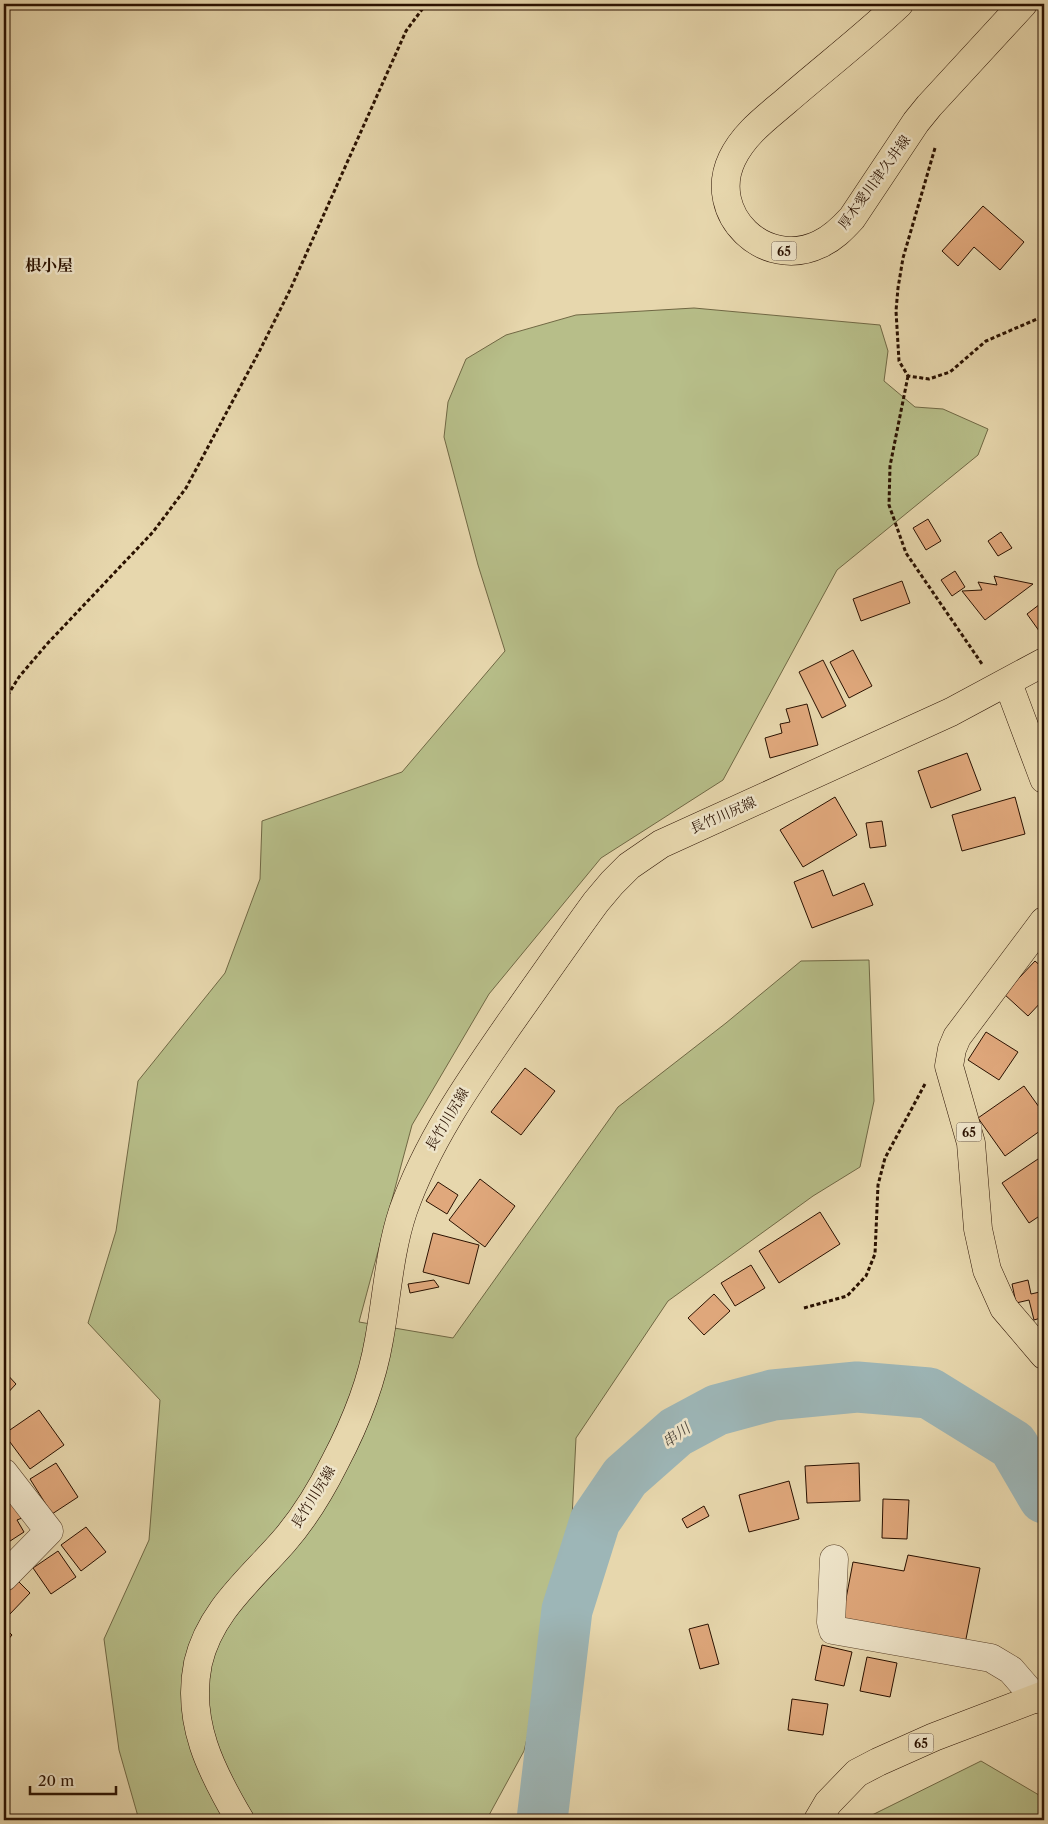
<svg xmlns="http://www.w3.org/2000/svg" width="1048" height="1824" viewBox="0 0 1048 1824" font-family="'Libre Caslon Text','Noto Serif JP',serif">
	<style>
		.green { fill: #b7be89; stroke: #706844 }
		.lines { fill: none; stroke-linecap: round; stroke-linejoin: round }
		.river { stroke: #9db6b7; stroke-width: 51 }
		.building { fill: #e0a87c; stroke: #2a1100 }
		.minor-casing { stroke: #59422b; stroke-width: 29 }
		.major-casing { stroke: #2a1100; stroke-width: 29 }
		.path { stroke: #2a1100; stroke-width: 3; stroke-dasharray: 4 2.5; stroke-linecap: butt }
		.minor { stroke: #efe5ca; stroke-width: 28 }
		.major { stroke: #e7d7ad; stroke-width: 28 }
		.labels { text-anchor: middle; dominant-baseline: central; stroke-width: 5; stroke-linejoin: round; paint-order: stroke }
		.shield { fill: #efe5ca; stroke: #65513d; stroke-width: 1 }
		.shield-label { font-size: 12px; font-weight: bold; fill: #2a1100 }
		.street-label { font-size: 14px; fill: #2a1100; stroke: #efe5ca }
		.water-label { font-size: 15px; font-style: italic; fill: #524b40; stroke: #efe5ca }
		.quarter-label { font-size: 16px; font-weight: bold; fill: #2a1100; stroke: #efe5ca }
	</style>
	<rect width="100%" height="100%" fill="#e7d7ad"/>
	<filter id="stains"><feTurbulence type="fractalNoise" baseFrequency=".004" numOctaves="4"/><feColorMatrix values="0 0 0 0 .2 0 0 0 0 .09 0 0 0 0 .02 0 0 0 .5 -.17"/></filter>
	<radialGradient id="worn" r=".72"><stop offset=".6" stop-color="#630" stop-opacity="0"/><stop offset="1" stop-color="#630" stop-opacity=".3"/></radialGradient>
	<!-- green -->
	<g class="green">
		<polygon points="694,308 880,325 888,351 884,381 915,407 943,409 988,429 978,455 837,570 723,780 601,858 489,994 412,1125 359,1322 453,1338 618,1107 726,1023 801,961 869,960 874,1101 860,1167 813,1196 668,1301 576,1438 570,1558 524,1751 488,1817 488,1820 139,1820 119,1750 104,1639 149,1540 160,1400 88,1323 116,1231 138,1081 225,973 260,879 262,821 402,772 505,651 478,565 444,437 448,402 466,359 506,335 576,315"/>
		<polygon points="981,1761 1044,1798 1044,1820 862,1820"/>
	</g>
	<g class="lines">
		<!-- river -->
		<polyline class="river" points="542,1820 567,1610 595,1521 625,1477 676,1432 717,1410 773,1395 857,1387 929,1393 1013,1445 1044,1498"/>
	</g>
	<!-- building -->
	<g class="building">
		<polygon points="983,206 1024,242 1000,270 974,247 958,266 942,251"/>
		<polygon points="928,519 941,541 926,550 913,528"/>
		<polygon points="1001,532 1012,548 998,556 988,541"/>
		<polygon points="955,571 965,587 952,596 941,580"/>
		<polygon points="994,576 1033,584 985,620 962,591 982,590 978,582 997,585"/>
		<polygon points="902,581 910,603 861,621 853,599"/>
		<polygon points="1044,601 1044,634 1042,635 1027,614"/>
		<polygon points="853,650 872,686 849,698 830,662"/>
		<polygon points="823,660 846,706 822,718 799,672"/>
		<polygon points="807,704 818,745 770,758 765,738 782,733 780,724 790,722 786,709"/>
		<polygon points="967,753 981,790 931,808 918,771"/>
		<polygon points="835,797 857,835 803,867 780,830"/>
		<polygon points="1015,797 1025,834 962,851 952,815"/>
		<polygon points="882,821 886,846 870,848 866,823"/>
		<polygon points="823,870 833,896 864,883 873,905 812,928 794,882"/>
		<polygon points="1035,961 1044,969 1044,999 1028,1016 1004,994"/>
		<polygon points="986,1032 1018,1052 999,1080 968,1060"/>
		<polygon points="525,1068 555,1091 521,1135 491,1112"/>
		<polygon points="1024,1086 1044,1114 1044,1128 1005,1156 978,1118"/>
		<polygon points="1044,1155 1044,1213 1029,1223 1002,1183"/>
		<polygon points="480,1179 515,1206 485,1247 449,1220"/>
		<polygon points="438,1182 458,1195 447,1214 426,1201"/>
		<polygon points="820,1212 840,1244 779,1283 759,1251"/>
		<polygon points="433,1233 479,1245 469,1284 423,1272"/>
		<polygon points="751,1265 765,1288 735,1306 721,1283"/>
		<polygon points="434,1280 439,1287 410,1293 408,1284"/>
		<polygon points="1028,1280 1031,1294 1044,1291 1044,1317 1034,1320 1029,1300 1016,1303 1012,1284"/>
		<polygon points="714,1294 730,1311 704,1335 688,1318"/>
		<polygon points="4,1371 16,1384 4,1397"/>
		<polygon points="39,1410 64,1445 30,1469 4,1434"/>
		<polygon points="56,1463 78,1497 52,1514 30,1479"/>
		<polygon points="859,1463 860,1501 807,1503 805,1466"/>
		<polygon points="789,1481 799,1519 749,1532 739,1495"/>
		<polygon points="4,1488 22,1518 17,1520 24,1532 4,1545"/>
		<polygon points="883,1499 909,1500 907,1539 882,1538"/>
		<polygon points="704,1506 709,1516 687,1528 682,1519"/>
		<polygon points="86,1527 106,1552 81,1571 61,1545"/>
		<polygon points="58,1551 76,1577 51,1594 33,1568"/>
		<polygon points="908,1555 980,1568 964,1649 841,1625 853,1562 904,1571"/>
		<polygon points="17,1580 30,1593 9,1615 4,1609 4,1593"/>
		<polygon points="708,1624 719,1664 700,1669 689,1629"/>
		<polygon points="4,1627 12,1635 5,1643 4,1642"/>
		<polygon points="822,1645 852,1652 844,1686 815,1680"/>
		<polygon points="867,1657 897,1663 890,1697 860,1691"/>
		<polygon points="792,1699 828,1704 823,1735 788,1730"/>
	</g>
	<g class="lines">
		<!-- minor casing -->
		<g class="minor-casing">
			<g id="minor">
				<polyline points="4,1473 49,1531 4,1577"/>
				<polyline points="834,1559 831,1622 833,1630 991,1658 1011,1670 1036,1699"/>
			</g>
		</g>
		<!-- major casing -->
		<g class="major-casing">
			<g id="major">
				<path d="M899,4C863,38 824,68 786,101C766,118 744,134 732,159C706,214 765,271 820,244C833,238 842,229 852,218L916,122L929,106L1023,4"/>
				<polyline points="1008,683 1044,779"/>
				<polyline points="1044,921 957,1037 952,1049 949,1066 971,1143 978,1229 987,1270 1004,1308 1044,1355"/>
				<path d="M240,1820C211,1771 186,1722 198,1663C210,1611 251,1579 284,1541C304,1518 321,1490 335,1462C355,1424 372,1381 379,1340C387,1297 389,1253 403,1211C427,1143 467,1085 508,1026C537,985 566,943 596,902L612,883L629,866L661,844L951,712L1044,662"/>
				<polyline points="818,1820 828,1803 857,1773 878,1762 934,1737 1044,1695"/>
			</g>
		</g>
		<!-- path -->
		<g class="path">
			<polyline points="935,148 903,258 898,288 896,311 899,361 908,376 929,379 950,372 986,341 1044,316"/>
			<polyline points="908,376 890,466 889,505 906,553 982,664"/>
			<polyline points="4,701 19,677 47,644 153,532 186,488 260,350 290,290 406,31 426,4"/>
			<polyline points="804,1308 847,1296 866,1276 875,1254 878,1185 885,1158 925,1084"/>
		</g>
		<!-- minor -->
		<use href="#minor" class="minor"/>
		<!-- major -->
		<use href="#major" class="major"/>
	</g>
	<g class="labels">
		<!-- shield labels -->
		<g class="shield">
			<rect x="771.5" y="241.5" width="25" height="19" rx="4"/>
			<rect x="956.5" y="1122.5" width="25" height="19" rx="4"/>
			<rect x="908.5" y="1733.5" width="25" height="19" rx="4"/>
		</g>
		<g class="shield-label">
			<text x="784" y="251">65</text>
			<text x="969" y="1132">65</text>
			<text x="921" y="1743">65</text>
		</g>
		<!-- street labels -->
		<g class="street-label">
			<text transform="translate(874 182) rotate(-54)">厚木愛川津久井線</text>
			<text transform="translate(723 815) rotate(-24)">長竹川尻線</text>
			<text transform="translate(447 1119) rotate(-59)">長竹川尻線</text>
			<text transform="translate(313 1497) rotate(-58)">長竹川尻線</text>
		</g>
		<!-- water labels -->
		<g class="water-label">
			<text transform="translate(676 1435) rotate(-36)">串川</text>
		</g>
		<!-- quarter labels -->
		<g class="quarter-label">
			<text x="49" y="265">根小屋</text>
		</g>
	</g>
	<!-- margin -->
	<rect width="1048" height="1824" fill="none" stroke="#e7d7ad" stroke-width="20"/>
	<rect x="5" y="5" width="1038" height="1814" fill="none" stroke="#2a1100" stroke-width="2.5"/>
	<rect x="10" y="10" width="1028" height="1804" fill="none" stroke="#2a1100"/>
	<!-- scale -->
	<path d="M30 1786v8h86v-8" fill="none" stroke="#2a1100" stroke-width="2.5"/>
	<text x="38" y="1786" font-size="15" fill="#2a1100" stroke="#efe5ca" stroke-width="4" paint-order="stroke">20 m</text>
	<rect width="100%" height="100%" filter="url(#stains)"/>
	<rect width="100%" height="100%" fill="url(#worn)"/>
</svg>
